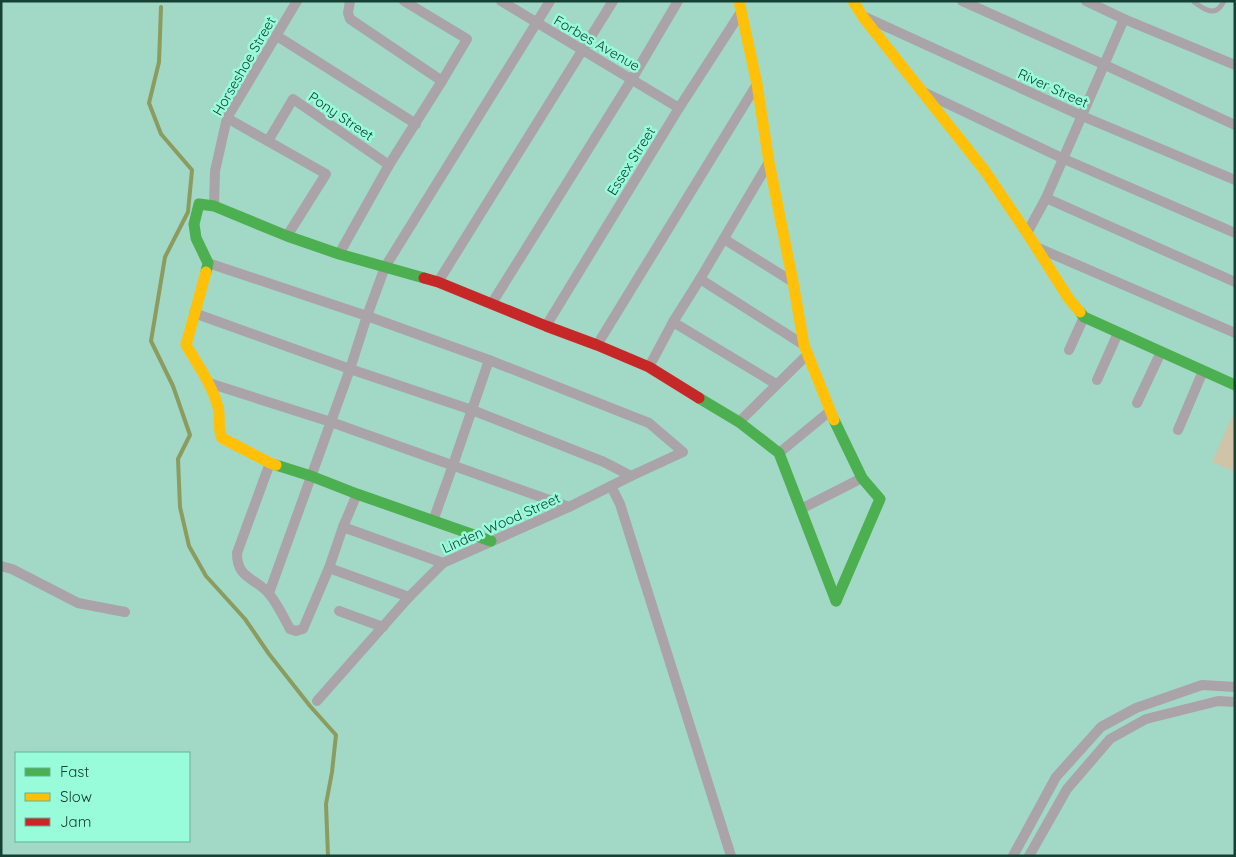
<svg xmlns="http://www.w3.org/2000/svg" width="1236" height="857" viewBox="0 0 1236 857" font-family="Quicksand,sans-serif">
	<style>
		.green { fill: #cfc4a8 }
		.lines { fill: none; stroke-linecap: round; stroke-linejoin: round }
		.stream { stroke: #8b9c5e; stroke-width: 4 }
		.lane { stroke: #aaa3a7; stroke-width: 5 }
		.street { stroke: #aaa3a7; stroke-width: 10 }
		.fast { stroke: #4caf50; stroke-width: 11 }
		.slow { stroke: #ffc107; stroke-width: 11 }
		.jam { stroke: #c62828; stroke-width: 11 }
		.labels { text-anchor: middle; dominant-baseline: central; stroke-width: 5; stroke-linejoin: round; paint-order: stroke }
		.street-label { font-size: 14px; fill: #154034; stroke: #98fcdb }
	</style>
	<rect width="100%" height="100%" fill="#a2d8c6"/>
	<!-- green -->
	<polygon class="green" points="1232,417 1235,418 1235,472 1212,462"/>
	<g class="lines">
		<!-- stream -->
		<polyline class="stream" points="161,7 159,62 149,103 161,134 192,170 188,212 165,257 151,341 173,386 190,435 178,459 180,507 189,546 206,576 245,619 269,654 310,706 336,735 332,772 326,804 328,856"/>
		<!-- lane -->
		<path class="lane" d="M1194,2C1200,6 1211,15 1218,9C1221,7 1222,4 1224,1"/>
		<!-- street -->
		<g class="street">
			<polyline points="350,1 348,13 350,19 442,81"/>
			<polyline points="501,1 679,108"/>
			<polyline points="962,1 1105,65 1235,125"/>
			<polyline points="1086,1 1124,19 1235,65"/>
			<polyline points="865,17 1082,116 1235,180"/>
			<polyline points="277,36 416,124"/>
			<polyline points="921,91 1064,159 1235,233"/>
			<polyline points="227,118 326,174 287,236"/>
			<polyline points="268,141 293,99 389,165"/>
			<polyline points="1046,198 1235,282"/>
			<polyline points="214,206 215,171 227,118 297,1"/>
			<polyline points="1027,233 1046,198 1124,19"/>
			<polyline points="724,239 793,282"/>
			<polyline points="1036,247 1235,333"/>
			<polyline points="339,254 389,165 442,81 467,39 404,1"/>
			<polyline points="208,263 367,316 489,360 649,423 683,452 631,476 569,507 443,563 409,597 317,701"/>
			<polyline points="700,279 804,345"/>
			<polyline points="438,282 613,1"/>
			<polyline points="492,303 632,79 678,1"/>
			<polyline points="194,313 350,369 472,410 604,462 631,476"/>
			<polyline points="673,322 776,384"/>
			<polyline points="546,326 679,108 741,12"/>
			<polyline points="597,345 757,84"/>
			<polyline points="1069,350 1084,317"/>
			<polyline points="649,367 673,322 700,279 769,162"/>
			<polyline points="1097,380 1118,333"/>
			<polyline points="209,383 331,422 569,507"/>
			<polyline points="1137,403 1161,352"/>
			<polyline points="739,422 807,355"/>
			<polyline points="1178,430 1203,371"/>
			<polyline points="779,453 830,411"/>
			<path d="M270,463L237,553C237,580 256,577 270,595C278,605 284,618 290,629L296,631L303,629L329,568L343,527L357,494"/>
			<polyline points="611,486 620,504 731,856"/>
			<polyline points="801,509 862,478"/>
			<polyline points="433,521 453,465 489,360"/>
			<polyline points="343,527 443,563"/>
			<polyline points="1,566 12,569 78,603 125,612"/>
			<polyline points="329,568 409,597"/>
			<polyline points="269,593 350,369 367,316 385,267 550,1"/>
			<polyline points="339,611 383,627"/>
			<polyline points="1013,856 1056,777 1101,727 1136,708 1202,685 1235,687"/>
			<polyline points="1029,856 1067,789 1110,739 1146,719 1218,701 1235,702"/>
		</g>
		<!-- fast -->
		<g class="fast">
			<polyline points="206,272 208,263 196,238 194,224 199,204 214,206 287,236 339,254 424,278"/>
			<polyline points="1080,312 1084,317 1235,385"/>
			<polyline points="699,398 739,422 779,453 836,601"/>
			<polyline points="834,420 862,478 880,499 836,601"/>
			<polyline points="276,465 311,476 357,494 491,541"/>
		</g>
		<!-- slow -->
		<g class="slow">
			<polyline points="739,1 757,84 769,162 793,282 804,345 834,420"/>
			<polyline points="853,1 863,17 985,171 1027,233 1069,299 1080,312"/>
			<path d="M206,272L186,345C198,365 212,385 218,407C221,418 217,428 222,438L270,463L276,465"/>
		</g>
		<!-- jam -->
		<polyline class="jam" points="424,278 438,282 546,326 597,345 649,367 699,398"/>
	</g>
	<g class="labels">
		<!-- street labels -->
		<g class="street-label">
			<text transform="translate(597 43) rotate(30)">Forbes Avenue</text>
			<text transform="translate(244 66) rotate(-60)">Horseshoe Street</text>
			<text transform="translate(1053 88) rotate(24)">River Street</text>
			<text transform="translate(341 116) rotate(34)">Pony Street</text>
			<text transform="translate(631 161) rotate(-58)">Essex Street</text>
			<text transform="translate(501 523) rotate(-24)">Linden Wood Street</text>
		</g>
	</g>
	<!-- border -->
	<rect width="1236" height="857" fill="none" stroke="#154034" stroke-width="5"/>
	<!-- legend -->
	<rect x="15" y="752" width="175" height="90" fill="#98fcdb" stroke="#64b198"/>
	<rect x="25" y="768" width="25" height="8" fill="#4caf50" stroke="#64b198"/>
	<text x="60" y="777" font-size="15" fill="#154034">Fast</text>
	<rect x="25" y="793" width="25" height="8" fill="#ffc107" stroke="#64b198"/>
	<text x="60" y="802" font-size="15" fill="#154034">Slow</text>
	<rect x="25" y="818" width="25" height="8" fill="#c62828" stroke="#64b198"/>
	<text x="60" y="827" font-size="15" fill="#154034">Jam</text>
</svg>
